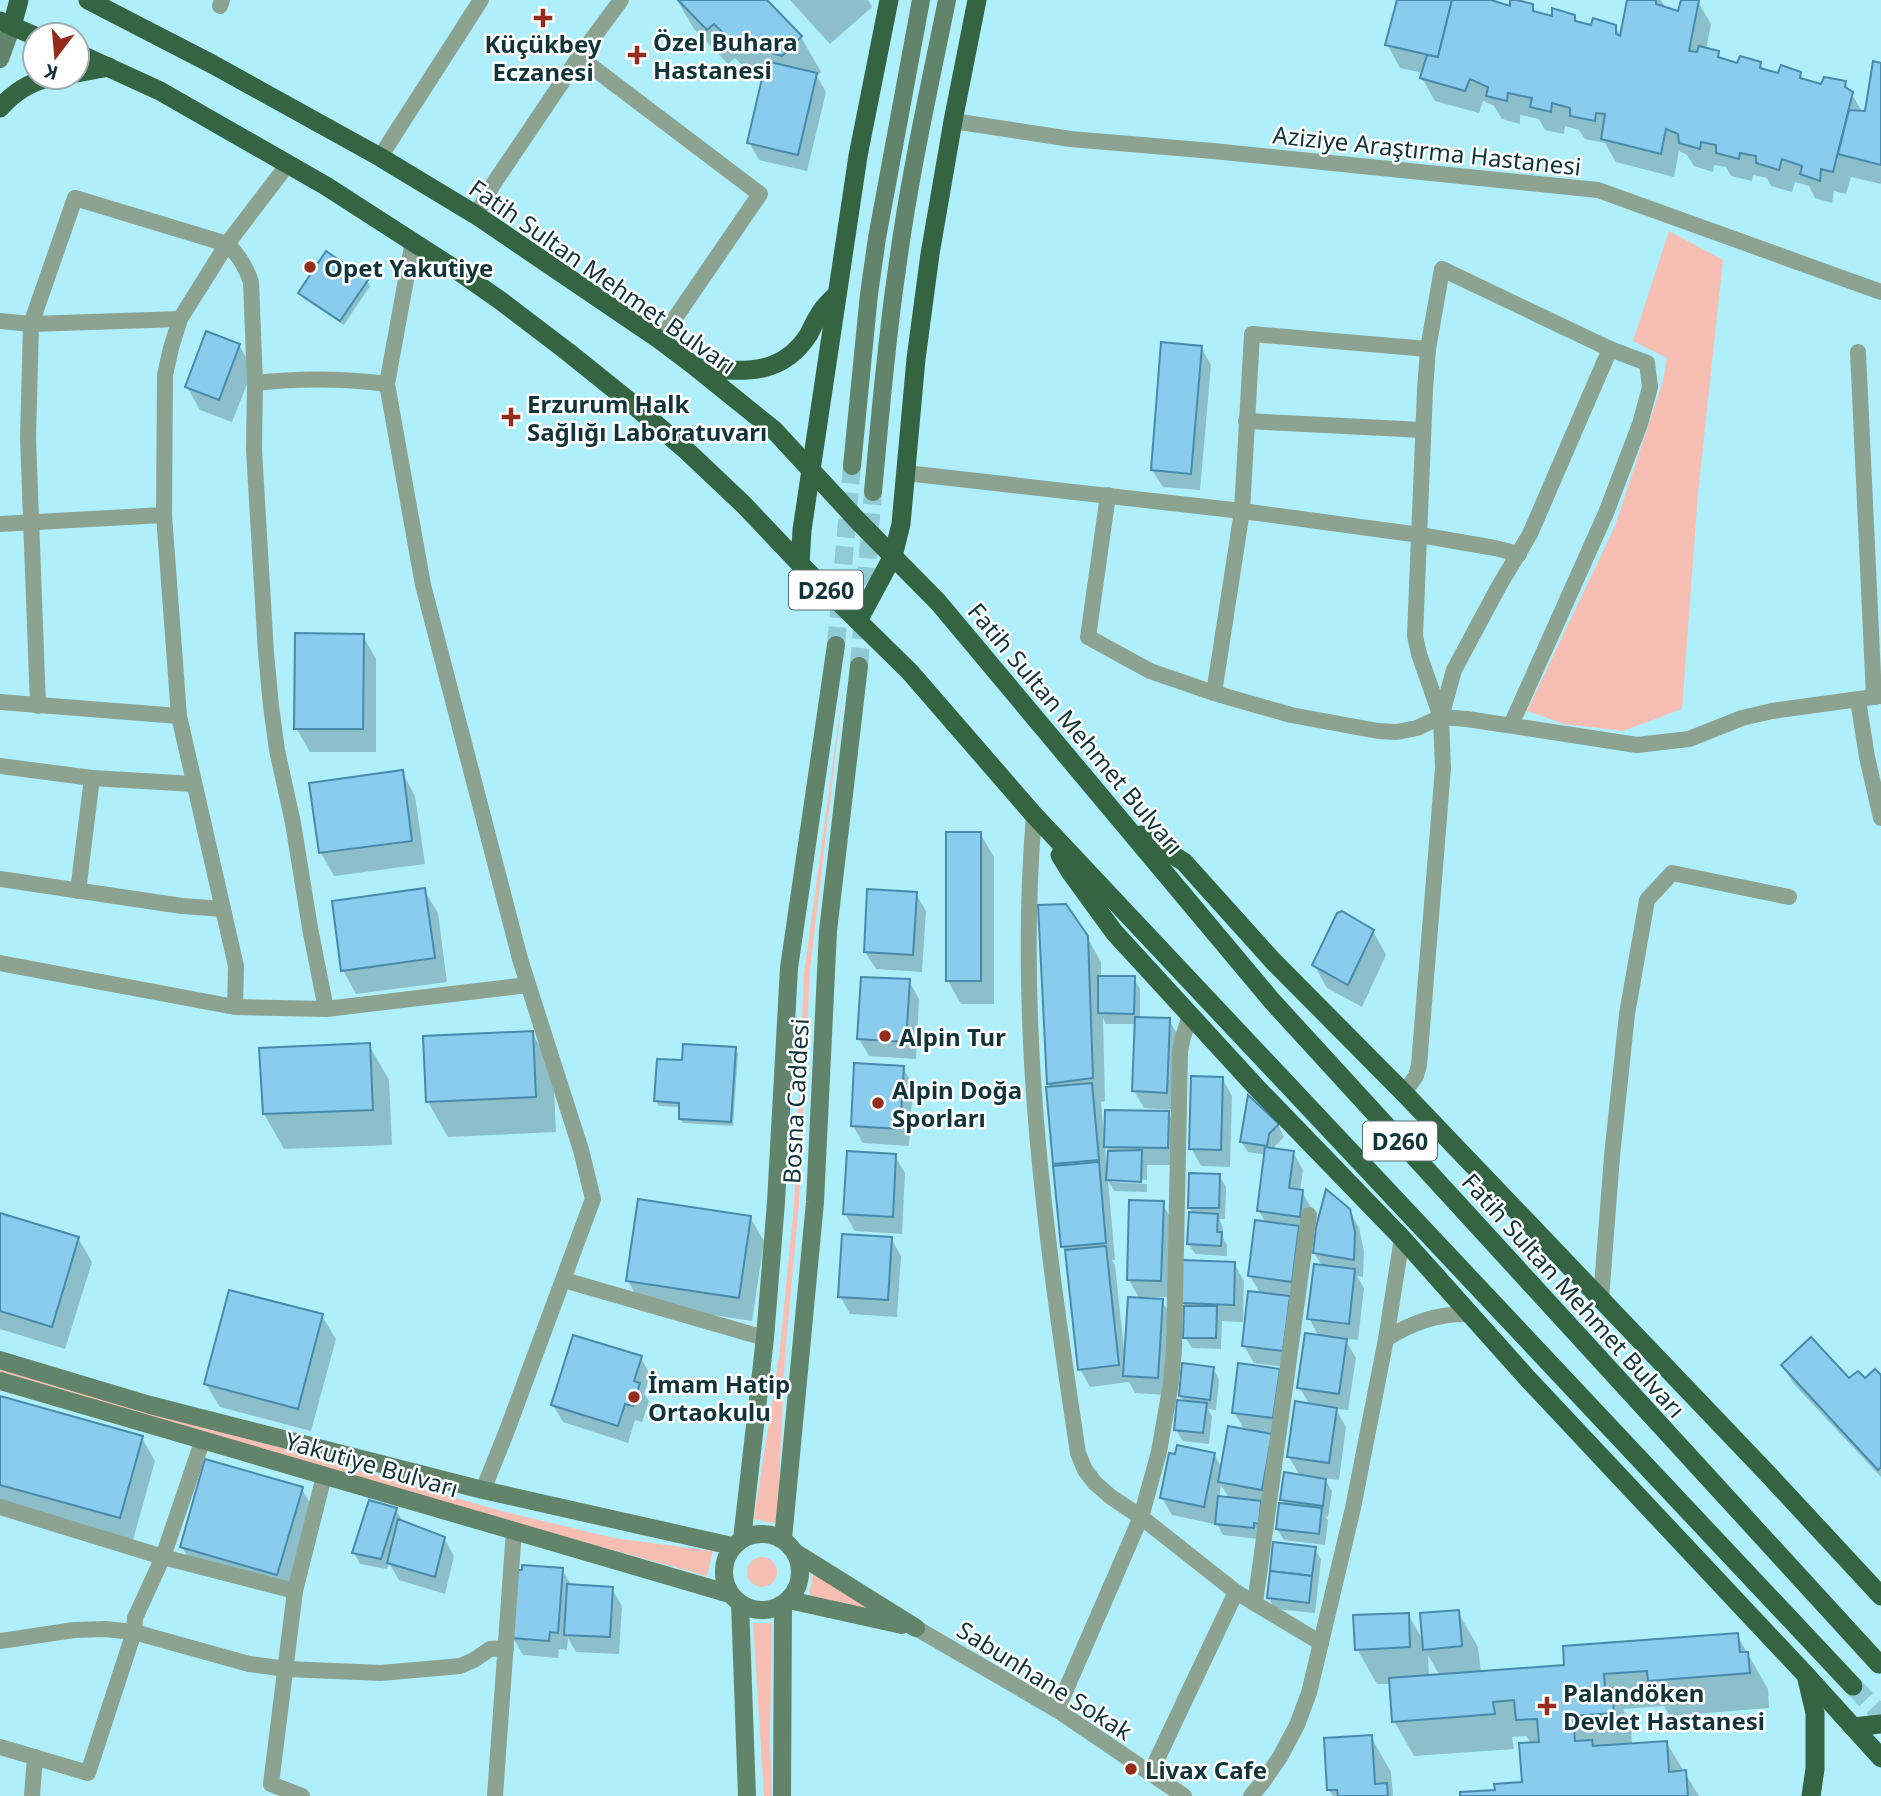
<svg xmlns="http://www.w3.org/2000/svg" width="1881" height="1796" viewBox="0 0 1881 1796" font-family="'Noto Sans',sans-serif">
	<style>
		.green { fill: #f7bfb3 }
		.shadow { fill: #0003; fill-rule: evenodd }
		.building { fill: #89ccee; stroke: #488aab; stroke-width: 2 }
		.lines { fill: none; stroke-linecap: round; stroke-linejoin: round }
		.secondary-tunnel { stroke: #8fcad5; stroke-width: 18; stroke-dasharray: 18 9; stroke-linecap: butt }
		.trunk-tunnel { stroke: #8fcad5; stroke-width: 19; stroke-dasharray: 19 10; stroke-linecap: butt }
		.minor { stroke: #8ca391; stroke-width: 16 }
		.secondary { stroke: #61846a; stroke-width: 18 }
		.trunk { stroke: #346442; stroke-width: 19 }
		.poi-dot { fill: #962c1b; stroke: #fff; stroke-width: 2.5 }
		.labels { text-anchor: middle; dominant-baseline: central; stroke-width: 5; stroke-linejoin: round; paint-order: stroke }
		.shield { fill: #fff; stroke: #587176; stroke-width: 2 }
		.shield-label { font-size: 23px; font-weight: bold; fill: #11343b }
		.poi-label { font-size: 24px; font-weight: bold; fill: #11343b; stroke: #fff; text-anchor: start }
		.street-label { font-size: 24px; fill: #11343b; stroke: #fff }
	</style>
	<rect width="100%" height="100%" fill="#afeffc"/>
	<!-- green -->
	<g class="green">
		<polygon points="1669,231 1723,260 1698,493 1682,709 1623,731 1564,724 1527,711 1615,526 1663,381 1667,358 1633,341"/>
		<polygon points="845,675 810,970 799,1203 785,1356 777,1524 754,1519 779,1357 794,1204 804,973"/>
		<polygon points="0,1367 498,1510 614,1538 713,1551 707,1576 497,1518 0,1373"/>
		<circle cx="762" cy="1572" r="15"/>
		<polygon points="813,1574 874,1611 809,1595"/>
		<polygon points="753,1623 772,1623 770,1741 772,1796 764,1796"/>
	</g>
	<!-- shadow -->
	<g class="shadow">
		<polygon points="677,0 765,0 801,37 821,72 817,76 826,92 807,171 759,160 749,142 762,84 735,58 728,64 694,29"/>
		<polygon points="790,0 868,0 872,7 830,44"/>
		<polygon points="1398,0 1495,0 1497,4 1511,9 1532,6 1537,14 1553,19 1574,16 1579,24 1592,27 1615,26 1621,38 1629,0 1661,0 1666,9 1679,13 1683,0 1697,0 1711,24 1706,50 1717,52 1722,60 1738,66 1759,63 1764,71 1779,75 1799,73 1804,81 1822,86 1845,83 1863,113 1867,113 1881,65 1881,184 1851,177 1846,194 1834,191 1832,203 1815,198 1809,186 1795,182 1792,192 1771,186 1767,178 1753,175 1752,181 1731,176 1726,167 1714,165 1713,172 1694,166 1687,155 1679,151 1674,177 1616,162 1605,143 1585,139 1579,130 1565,126 1564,134 1545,130 1539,119 1520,115 1520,124 1502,119 1494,106 1483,101 1479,113 1435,101 1422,78 1423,73 1400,68 1387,44"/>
		<polygon points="367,281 370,286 344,325 303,298 300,293"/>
		<polygon points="239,345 253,369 232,422 200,410 187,387"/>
		<polygon points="1201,347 1211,365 1200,490 1163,487 1152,470"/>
		<polygon points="363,636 376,659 376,752 310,752 296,728"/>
		<polygon points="402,772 415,796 425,864 334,876 321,853"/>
		<polygon points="980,833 994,857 994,1004 961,1004 948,981"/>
		<polygon points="424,890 438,913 447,982 356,994 343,970"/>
		<polygon points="916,894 926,911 922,972 876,969 865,952"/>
		<polygon points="1373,931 1386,955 1362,1007 1327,988 1314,965"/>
		<path d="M1087,937L1101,962V978H1134L1140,989V1019L1169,1020L1179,1037L1176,1110L1144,1108L1134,1091L1136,1024H1106L1103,1018L1105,1101L1101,1102L1104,1135L1168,1113L1178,1130V1165H1147V1180L1112,1179V1182L1147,1184V1192L1114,1191L1108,1180L1115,1260H1112L1115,1265L1124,1349H1126L1140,1299L1128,1279L1162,1203L1172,1220L1170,1297H1149V1300L1162,1301L1172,1318L1167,1395L1135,1393L1129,1382L1090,1387L1080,1369L1067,1254L1062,1246L1057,1168L1054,1163L1051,1089L1048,1083ZM1105,1144L1109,1153V1164L1106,1165Z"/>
		<polygon points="909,981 919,999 916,1059 869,1056 859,1039"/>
		<polygon points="532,1033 553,1068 556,1132 448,1137 428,1102"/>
		<polygon points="369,1045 389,1080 392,1145 284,1149 264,1114"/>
		<polygon points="735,1049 738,1054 733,1126 683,1123 680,1118 681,1107 659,1106 656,1101 684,1062"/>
		<polygon points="903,1068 913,1085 909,1146 863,1143 853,1126"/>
		<polygon points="1222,1078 1232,1096 1230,1167 1201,1166 1191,1148"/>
		<polygon points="1249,1098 1278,1125 1284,1137 1275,1146 1274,1150 1293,1152 1303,1170 1300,1192 1302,1192 1312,1209 1293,1368 1254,1363 1244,1346 1261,1295 1250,1276 1266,1223 1259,1211 1266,1155 1248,1152 1241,1141"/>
		<polygon points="895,1156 905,1173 902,1234 855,1231 845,1214"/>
		<polygon points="1219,1175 1226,1187 1225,1219 1219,1219 1223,1227 1223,1238 1227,1245 1227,1256 1195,1254 1188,1243 1194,1214 1189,1207"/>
		<polygon points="1349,1210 1359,1228 1364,1251 1363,1277 1357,1276 1364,1288 1358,1340 1345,1339 1356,1358 1348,1410 1336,1409 1346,1427 1339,1480 1324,1478 1332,1491 1328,1517 1325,1516 1328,1520 1325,1545 1284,1540 1277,1529 1285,1505 1282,1499 1300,1476 1289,1457 1310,1405 1299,1387 1319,1337 1309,1318 1323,1267 1314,1253"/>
		<polygon points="0,1215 78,1238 92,1262 65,1349 0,1329"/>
		<polygon points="750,1217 764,1241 752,1321 641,1304 628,1281"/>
		<polygon points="891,1238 901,1256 897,1317 850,1314 840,1296"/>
		<polygon points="1234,1263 1244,1281 1243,1322 1222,1321 1221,1349 1192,1348 1185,1337 1186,1308 1183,1303"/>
		<polygon points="322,1316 336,1339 311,1431 220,1407 206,1384"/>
		<polygon points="640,1357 650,1374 644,1394 649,1401 642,1422 635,1420 628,1443 563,1422 553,1405"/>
		<polygon points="1783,1366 1849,1381 1881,1378 1881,1477 1793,1383"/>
		<polygon points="1213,1368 1219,1380 1216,1410 1208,1409 1212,1416 1209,1444 1183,1441 1176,1430 1184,1402 1180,1396"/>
		<path d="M1279,1371L1282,1435L1269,1433L1281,1453L1259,1539L1223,1535L1215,1520L1214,1524L1172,1515L1162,1498L1214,1454L1222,1468L1245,1431L1234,1412ZM1221,1485L1230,1499L1219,1498Z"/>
		<polygon points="0,1398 142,1438 155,1461 133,1540 0,1504"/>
		<polygon points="302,1489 315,1512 290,1598 195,1570 182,1547"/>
		<polygon points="395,1509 402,1520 401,1522 444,1538 454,1556 445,1594 399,1580 389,1563 387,1569 360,1564 354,1553"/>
		<polygon points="1315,1549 1321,1560 1315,1613 1275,1609 1268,1597"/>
		<polygon points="562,1570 572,1586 612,1589 622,1606 619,1654 576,1652 568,1638 567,1650 559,1649 558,1658 523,1655 513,1638 524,1572"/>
		<path d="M1458,1612L1478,1647L1481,1673L1566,1666L1737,1635L1768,1689L1769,1708L1670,1716L1664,1706L1623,1709L1631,1725L1632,1745L1666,1742L1699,1796H1462L1497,1791L1524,1783L1532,1744L1526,1736L1512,1737L1514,1749L1414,1756L1394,1721L1391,1684H1377L1357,1649L1408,1614L1425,1644ZM1428,1655L1440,1676L1429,1677Z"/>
		<polygon points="1371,1737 1391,1772 1393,1796 1333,1796 1329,1790"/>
	</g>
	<!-- building -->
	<g class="building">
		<polygon points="678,0 767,0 802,36 782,56 746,45 740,49 714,24 707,30"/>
		<polygon points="1397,0 1452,0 1438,57 1385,45"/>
		<polygon points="1452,0 1491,0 1510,6 1510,0 1517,0 1533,4 1533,11 1552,16 1552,8 1575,15 1575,21 1591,25 1593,18 1616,25 1616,34 1620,36 1627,0 1656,0 1656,4 1678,11 1681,0 1699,0 1689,51 1697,52 1699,46 1719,51 1718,57 1737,63 1740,56 1761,62 1760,68 1778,73 1781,65 1801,72 1800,78 1821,84 1824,77 1846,81 1845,87 1853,92 1833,172 1821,169 1820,181 1800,174 1802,166 1782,159 1779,170 1756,163 1756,156 1740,153 1739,159 1716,153 1716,145 1701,142 1700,149 1679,143 1678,134 1666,129 1661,154 1601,139 1605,114 1596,113 1595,121 1570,116 1570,108 1552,103 1551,112 1530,107 1532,98 1508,93 1507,101 1486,96 1488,87 1470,79 1465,91 1420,78 1427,55 1438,57"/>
		<polygon points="766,61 817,73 798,155 747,143"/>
		<polygon points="1873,61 1881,63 1881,165 1838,154 1849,110 1865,111"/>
		<polygon points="326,251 368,280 340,321 298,293"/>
		<polygon points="206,331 240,344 219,400 185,387"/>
		<polygon points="1161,342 1202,346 1191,474 1151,470"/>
		<polygon points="295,633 364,634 363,729 294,729"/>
		<polygon points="403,770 412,841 319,853 309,783"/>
		<rect x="946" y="832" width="35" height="149"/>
		<polygon points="425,888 435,958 341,971 332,901"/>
		<polygon points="867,889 917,892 913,955 864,952"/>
		<polygon points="1066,904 1088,936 1093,1078 1047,1084 1038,905"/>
		<polygon points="1342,911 1374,930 1348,985 1312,965 1337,913"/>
		<polygon points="1098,976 1135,976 1134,1014 1098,1013"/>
		<polygon points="861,977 910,979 906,1042 857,1039"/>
		<polygon points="1135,1017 1170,1018 1167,1093 1132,1091"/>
		<polygon points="533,1031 536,1097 426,1102 423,1036"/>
		<polygon points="370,1043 373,1110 263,1114 259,1048"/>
		<polygon points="683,1044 736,1047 731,1122 679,1119 679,1103 654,1101 657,1059 682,1060"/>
		<polygon points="854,1063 904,1066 900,1129 851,1126"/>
		<polygon points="1191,1076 1223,1077 1221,1150 1189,1149"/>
		<polygon points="1092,1083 1099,1160 1053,1164 1046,1087"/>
		<polygon points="1248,1095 1279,1124 1269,1134 1267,1146 1240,1142"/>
		<polygon points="1105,1110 1169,1111 1168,1148 1104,1147"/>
		<polygon points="1265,1147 1294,1151 1289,1188 1303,1190 1300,1217 1257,1211"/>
		<polygon points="1142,1150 1141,1182 1106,1180 1108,1151"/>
		<polygon points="847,1151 896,1154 893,1217 843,1214"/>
		<polygon points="1099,1162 1106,1243 1061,1247 1053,1166"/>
		<polygon points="1189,1173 1220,1174 1219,1208 1188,1208"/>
		<polygon points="1326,1189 1350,1209 1355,1232 1354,1260 1313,1253 1316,1227"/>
		<polygon points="638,1199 751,1216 739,1298 626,1281"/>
		<polygon points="1129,1200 1164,1201 1161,1281 1127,1280"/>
		<polygon points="1189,1212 1218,1214 1217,1232 1222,1232 1221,1246 1187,1244"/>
		<polygon points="0,1213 79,1237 52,1327 0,1311"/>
		<polygon points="1255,1220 1299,1226 1292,1282 1248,1276"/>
		<polygon points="842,1234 892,1237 888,1300 838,1297"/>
		<polygon points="1106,1246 1119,1365 1078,1370 1065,1250"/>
		<polygon points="1182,1260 1235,1262 1234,1305 1181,1303"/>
		<polygon points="1314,1264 1355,1269 1349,1324 1307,1319"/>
		<polygon points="229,1290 323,1314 298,1409 204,1384"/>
		<polygon points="1248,1291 1290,1296 1283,1351 1242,1346"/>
		<polygon points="1128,1297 1163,1299 1158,1378 1123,1376"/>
		<polygon points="1184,1306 1217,1306 1216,1338 1183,1338"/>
		<polygon points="1305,1333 1347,1339 1339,1394 1297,1388"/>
		<polygon points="573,1335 642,1356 634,1381 640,1383 633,1406 625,1404 618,1426 551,1405"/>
		<polygon points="1811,1337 1849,1378 1858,1371 1865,1378 1875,1369 1881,1375 1881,1467 1878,1470 1781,1365"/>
		<polygon points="1182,1363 1214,1367 1210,1400 1179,1396"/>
		<polygon points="1238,1363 1280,1369 1273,1418 1232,1413"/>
		<polygon points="0,1396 143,1436 120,1518 0,1485"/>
		<polygon points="1177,1400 1207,1403 1203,1433 1174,1430"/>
		<polygon points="1295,1401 1337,1408 1329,1463 1287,1457"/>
		<polygon points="1228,1426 1272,1434 1262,1490 1218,1482"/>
		<polygon points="1177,1445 1215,1453 1204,1507 1160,1498 1169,1453 1175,1454"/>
		<polygon points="205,1459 303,1487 277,1575 180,1547"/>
		<polygon points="1284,1472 1326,1479 1323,1506 1280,1500"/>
		<polygon points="1218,1496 1261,1501 1259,1524 1254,1523 1254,1528 1215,1524"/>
		<polygon points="369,1500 397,1508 381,1559 352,1553"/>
		<polygon points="1279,1503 1322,1508 1319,1534 1276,1529"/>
		<polygon points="398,1519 445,1537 435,1577 387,1563"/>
		<polygon points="1273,1542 1316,1547 1312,1576 1270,1571"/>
		<polygon points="522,1565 563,1568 558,1633 550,1632 549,1641 511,1638 514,1570 522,1570"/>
		<polygon points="1270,1571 1312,1576 1309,1603 1267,1598"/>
		<polygon points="567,1584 613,1587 610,1637 564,1635"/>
		<polygon points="1459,1610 1462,1646 1423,1650 1420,1613"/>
		<polygon points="1409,1613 1410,1647 1355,1650 1353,1615"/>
		<polygon points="1738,1633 1740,1652 1748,1652 1750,1673 1648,1681 1647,1671 1604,1674 1605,1689 1612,1688 1614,1713 1573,1716 1575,1741 1592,1740 1593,1746 1667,1741 1669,1772 1686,1770 1688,1796 1460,1796 1460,1792 1495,1790 1494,1784 1522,1782 1519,1743 1539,1742 1537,1719 1516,1720 1514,1700 1493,1702 1495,1714 1392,1722 1389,1678 1564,1665 1563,1646"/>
		<polygon points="1372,1735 1375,1784 1387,1783 1388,1796 1338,1796 1337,1790 1327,1790 1324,1738"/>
	</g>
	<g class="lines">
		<!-- secondary-tunnel -->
		<g class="secondary-tunnel">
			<polyline points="836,645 852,466"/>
			<polyline points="859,666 873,492"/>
		</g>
		<!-- trunk-tunnel -->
		<polyline class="trunk-tunnel" points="1853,1686 1881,1715"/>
		<!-- minor -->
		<g class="minor">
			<polyline points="220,6 222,0"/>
			<polyline points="579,57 621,0"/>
			<polyline points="953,121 1071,139 1213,151 1598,190 1881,292"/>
			<polyline points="380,157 481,0"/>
			<polyline points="476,215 492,186 579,57 760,194 660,340"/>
			<polyline points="413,241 387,384 423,585 520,959 581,1150 593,1199 506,1433 483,1490"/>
			<polyline points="0,321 31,324 180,319"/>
			<polyline points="1858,352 1874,697"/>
			<path d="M255,383C300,378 342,378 387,384"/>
			<polyline points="1246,421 1423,430"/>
			<polyline points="906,473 1242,511 1420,535 1495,548 1519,554"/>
			<polyline points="1108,495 1088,637 1150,671 1214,693 1291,715 1378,731 1397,732 1417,728 1441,717 1467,719 1637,745 1689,739 1742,718 1772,711 1881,696"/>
			<polyline points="0,524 164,515"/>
			<polyline points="1214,693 1242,511 1252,334 1428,349"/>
			<polyline points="1858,700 1867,757 1881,818"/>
			<polyline points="0,702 179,716"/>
			<path d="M38,706L28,438L31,324L75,198L227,244C239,255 246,267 251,282L255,383L254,450L266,653L271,706L277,750L293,823L310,928L326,1009"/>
			<polyline points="1441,717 1419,654 1415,636 1425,390 1428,349 1442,269 1610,349 1647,363 1650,387 1640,424 1606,513 1511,725"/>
			<polyline points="0,766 92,778 194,784"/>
			<path d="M1034,815C1016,1029 1046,1242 1078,1453L1085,1470L1095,1483L1111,1497L1141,1517L1236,1592L1321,1643"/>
			<polyline points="0,879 182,906 223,909"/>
			<polyline points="78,891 92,778"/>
			<polyline points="0,963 235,1007 326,1009 528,985"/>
			<polyline points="235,1007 236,966 179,716 164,515 165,375 171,348 180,319 227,244 288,164"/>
			<polyline points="1404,1093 1416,1076 1419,1065 1443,768 1441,717 1454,670 1499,586 1530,534 1610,349"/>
			<polyline points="564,1280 765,1338"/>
			<polyline points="1601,1299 1612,1156 1627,1014 1647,900 1672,873 1789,897"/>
			<path d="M1386,1339C1412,1322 1438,1313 1470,1314"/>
			<polyline points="0,1507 163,1557 295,1591"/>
			<polyline points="1255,1603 1309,1215"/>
			<polyline points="916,1628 1057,1710 1184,1796"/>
			<polyline points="0,1641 74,1630 105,1629 134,1632 249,1664 287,1669 381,1673 460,1666 474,1660 490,1649 506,1648"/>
			<polyline points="1057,1710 1141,1517 1159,1452 1171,1383 1174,1349 1180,1051 1183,1037 1190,1015"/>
			<polyline points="0,1747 88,1773 134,1632 135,1618 163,1557 202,1442"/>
			<polyline points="1150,1774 1236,1592"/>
			<polyline points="32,1796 35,1757"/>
			<polyline points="302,1796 271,1784 295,1591 324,1476"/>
			<polyline points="495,1796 514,1530"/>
			<polyline points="1251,1796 1262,1783 1280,1757 1297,1725 1309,1693 1353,1508 1386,1339 1402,1238"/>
		</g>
		<!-- secondary -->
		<g class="secondary">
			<polyline points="0,59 12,26"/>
			<polyline points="852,466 869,294 877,238 921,0"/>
			<path d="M873,492C880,418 886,343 897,269C909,178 929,89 947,0"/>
			<polyline points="0,1360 150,1405 483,1490 732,1546"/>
			<path d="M0,1381C243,1454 487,1522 730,1594"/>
			<circle cx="762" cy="1572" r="38"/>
			<polyline points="742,1539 765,1338 776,1202 789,968 836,645"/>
			<polyline points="783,1539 815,1202 828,931 859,666"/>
			<polyline points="796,1553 916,1628"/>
			<polyline points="789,1600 902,1625"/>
			<polyline points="740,1603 747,1796"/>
			<polyline points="782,1796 783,1604"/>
		</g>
		<!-- trunk -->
		<g class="trunk">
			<polyline points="88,0 212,64 380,157 476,215 660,340 697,368 774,430 859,522 938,602 1272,1001 1879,1664"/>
			<polyline points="0,21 35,36"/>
			<polyline points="12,26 19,0"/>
			<polyline points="77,53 160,91 326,186 461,273 501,301 568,352 629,401 687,451 744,505 800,564 910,672 1034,815 1853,1686"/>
			<polyline points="77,73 109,67"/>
			<path d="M0,108C15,91 31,81 53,77"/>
			<path d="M697,368C742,371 781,378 809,334C812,328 815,321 819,315C823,307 830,301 836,295"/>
			<polyline points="800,564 802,530 858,156 889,0"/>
			<polyline points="858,621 893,556 901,524 916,359 930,254 953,121 977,0"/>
			<polyline points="1141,835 1184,862 1273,961 1404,1093 1767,1473 1881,1596"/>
			<polyline points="1060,855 1071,873 1114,932 1256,1087 1402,1238 1528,1379 1806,1675 1881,1758"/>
			<polyline points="1807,1679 1815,1713 1815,1769 1811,1796"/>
			<polyline points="1853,1727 1881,1724"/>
		</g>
	</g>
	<!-- markers -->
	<g class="poi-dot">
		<path d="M539.5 7.5h7v7h7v7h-7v7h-7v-7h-7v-7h7z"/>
		<path d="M633.5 44.5h7v7h7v7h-7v7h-7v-7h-7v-7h7z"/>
		<circle cx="310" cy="267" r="7"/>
		<path d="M507.5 406.5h7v7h7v7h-7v7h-7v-7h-7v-7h7z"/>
		<circle cx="885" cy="1036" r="7"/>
		<circle cx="878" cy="1103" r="7"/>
		<circle cx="634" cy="1397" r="7"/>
		<path d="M1543.5 1695.5h7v7h7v7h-7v7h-7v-7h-7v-7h7z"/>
		<circle cx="1131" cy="1769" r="7"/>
	</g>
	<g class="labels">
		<!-- shield labels -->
		<g class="shield">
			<rect x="789" y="570.5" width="74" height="39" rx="5"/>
			<rect x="1363" y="1121.5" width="74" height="39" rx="5"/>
		</g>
		<g class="shield-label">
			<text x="826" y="590">D260</text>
			<text x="1400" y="1141">D260</text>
		</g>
		<!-- poi labels -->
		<g class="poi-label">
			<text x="653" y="41">Özel Buhara<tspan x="653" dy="28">Hastanesi</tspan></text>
			<text x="543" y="43" text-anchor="middle">Küçükbey<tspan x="543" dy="28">Eczanesi</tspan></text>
			<text x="324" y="267">Opet Yakutiye</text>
			<text x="527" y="403">Erzurum Halk<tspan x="527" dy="28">Sağlığı Laboratuvarı</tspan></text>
			<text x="899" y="1036">Alpin Tur</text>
			<text x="892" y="1089">Alpin Doğa<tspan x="892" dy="28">Sporları</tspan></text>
			<text x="648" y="1383">İmam Hatip<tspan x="648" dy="28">Ortaokulu</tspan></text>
			<text x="1563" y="1692">Palandöken<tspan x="1563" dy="28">Devlet Hastanesi</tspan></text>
			<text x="1145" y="1769">Livax Cafe</text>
		</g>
		<!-- street labels -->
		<g class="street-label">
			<text transform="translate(1427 150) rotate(6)">Aziziye Araştırma Hastanesi</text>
			<text transform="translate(603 276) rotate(35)">Fatih Sultan Mehmet Bulvarı</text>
			<text transform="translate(1076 728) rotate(50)">Fatih Sultan Mehmet Bulvarı</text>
			<text transform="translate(795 1101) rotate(-87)">Bosna Caddesi</text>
			<text transform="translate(1574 1295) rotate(48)">Fatih Sultan Mehmet Bulvarı</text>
			<text transform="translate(372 1464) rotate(16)">Yakutiye Bulvarı</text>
			<text transform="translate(1045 1680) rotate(32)">Sabunhane Sokak</text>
		</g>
	</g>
	<!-- north arrow -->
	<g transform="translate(56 56) rotate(196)"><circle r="33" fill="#ffffff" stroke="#a0aeb1" stroke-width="2"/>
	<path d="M0-5L12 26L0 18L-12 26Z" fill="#962c1b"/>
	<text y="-10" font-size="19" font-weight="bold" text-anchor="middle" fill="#11343b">K</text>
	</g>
</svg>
